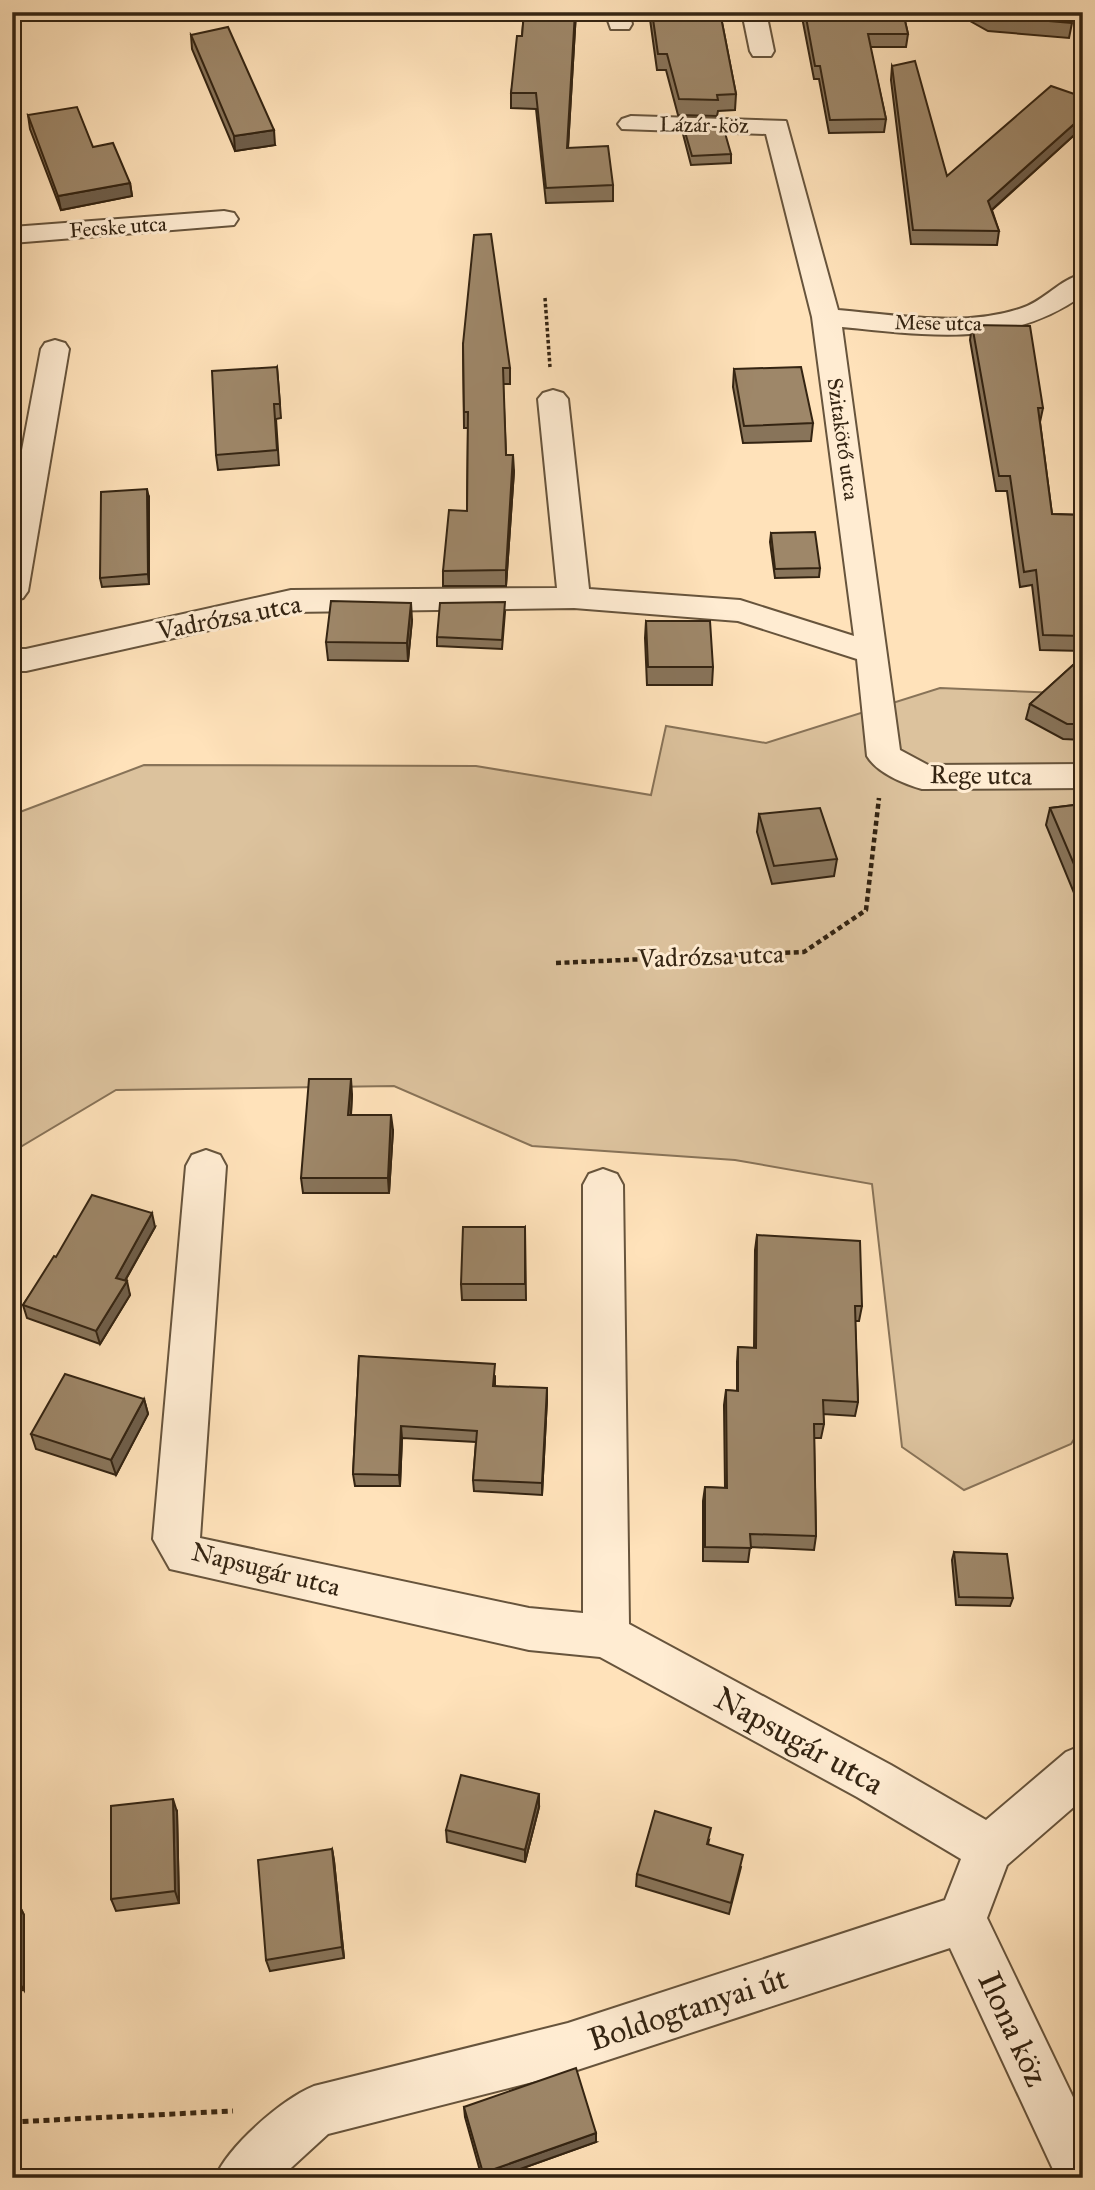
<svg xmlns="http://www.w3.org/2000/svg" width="1095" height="2190" viewBox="0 0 1095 2190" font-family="'IM FELL Great Primer',serif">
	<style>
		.green { fill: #dcc29d; stroke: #887358; stroke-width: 2 }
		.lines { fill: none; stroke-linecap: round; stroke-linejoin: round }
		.minor-casing { stroke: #67543c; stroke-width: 4 }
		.path-far2 { stroke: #342412; stroke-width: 3.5; stroke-dasharray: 3.5 2.5; stroke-linecap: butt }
		.path-far1 { stroke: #342412; stroke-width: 4.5; stroke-dasharray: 5 3.5; stroke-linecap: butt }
		.path { stroke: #342412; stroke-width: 5; stroke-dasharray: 6 4.5; stroke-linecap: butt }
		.minor { fill: #ffecd2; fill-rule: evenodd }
		.wall { fill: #88745a; stroke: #342412; stroke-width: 2 }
		.shaded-wall { fill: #6f5e4a; stroke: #342412; stroke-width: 2 }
		.building { fill: #9e8769; stroke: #342412; stroke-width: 2 }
		.labels { text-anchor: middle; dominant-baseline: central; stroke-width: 6; stroke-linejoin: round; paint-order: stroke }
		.far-street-label { font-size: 21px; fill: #342412; stroke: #ffecd2 }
		.street-label { font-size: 26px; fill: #342412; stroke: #ffecd2 }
		.near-street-label { font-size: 32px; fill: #342412; stroke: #ffecd2 }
	</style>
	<rect width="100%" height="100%" fill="#ffe2ba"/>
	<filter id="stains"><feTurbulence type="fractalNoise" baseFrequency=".00286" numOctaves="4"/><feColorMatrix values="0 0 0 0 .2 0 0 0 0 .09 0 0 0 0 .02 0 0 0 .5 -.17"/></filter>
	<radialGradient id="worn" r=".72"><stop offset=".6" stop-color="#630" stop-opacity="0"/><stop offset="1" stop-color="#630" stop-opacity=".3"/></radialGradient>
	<!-- green -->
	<polygon class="green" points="940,688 1083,694 1083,1425 1071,1444 964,1490 902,1447 872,1184 735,1160 532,1146 394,1086 116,1090 12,1152 12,815 144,765 476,766 651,795 666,726 766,743"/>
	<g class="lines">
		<!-- minor casing -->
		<g class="minor-casing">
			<g id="minor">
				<polygon points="605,12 629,12 632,24 629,29 611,29"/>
				<polygon points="742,12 766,12 774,51 771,56 753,56 750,51"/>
				<path d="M631,116L786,121L838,310C898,315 964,328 1022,308C1044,301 1060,279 1083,274V295C1008,349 928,335 842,327L900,750L928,765L1083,764V788L922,789C904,784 877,773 867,756L857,659L738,621L574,608L291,612L26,671H12V649H26L291,590L557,588L538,399L543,393L553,390L563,393L568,399L589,589L740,600L854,636L812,317L766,134L622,129L618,124L622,119Z"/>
				<polygon points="224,211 234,213 238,219 234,225 12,243 12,227"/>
				<polygon points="55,340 65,343 69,349 28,591 23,598 12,601 12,503 41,349 45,343"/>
				<path d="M206,1150L220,1155L226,1166L200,1538L529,1608L583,1613V1185L589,1174L603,1169L617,1174L623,1185L629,1624L891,1765L986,1820L1066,1752L1083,1745V1799L1007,1865L987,1918L1083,2118V2178H1057L950,1948L568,2073L328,2134L280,2178H215C228,2146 282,2099 314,2086L568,2023L945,1900L961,1859L857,1797L600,1657L529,1650L170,1569L153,1539L186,1166L192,1155Z"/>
			</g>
		</g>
		<!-- path-far2 -->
		<polyline class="path-far2" points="545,298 550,367"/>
		<!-- path-far1 -->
		<g class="path-far1">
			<polyline points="12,711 12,722"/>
			<polyline points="556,963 804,952 866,910 879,798"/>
		</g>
		<!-- path -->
		<polyline class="path" points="12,2122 233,2111"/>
		<!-- minor -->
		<use href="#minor" class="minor"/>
	</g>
	<!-- wall -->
	<g class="wall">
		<polygon points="524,12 576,12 568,148 613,185 613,201 546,203 536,109 511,108 511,93 522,36"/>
		<polygon points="649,12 720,12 736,94 735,110 718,111 717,116 678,115 666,70 657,70"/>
		<polygon points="801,12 903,12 908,34 906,47 870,47 886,119 884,132 829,133 819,79 814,79"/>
		<polygon points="954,12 1054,12 1072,23 1069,38 988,31"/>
		<polygon points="191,35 275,145 235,151 192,49"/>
		<polygon points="892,66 947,176 1083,127 992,210 999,231 997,245 911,244 891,80"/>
		<polygon points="28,115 130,183 132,196 61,210 30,129"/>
		<polygon points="683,125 731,154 731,163 691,165 683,134"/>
		<polygon points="972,325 1043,408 1040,422 1052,514 1083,515 1083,651 1040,650 1032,585 1020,587 1007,491 996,491 970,340"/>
		<polygon points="463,344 510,368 510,384 503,384 506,455 514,471 506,586 443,586 443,571 467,511 468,428 464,428"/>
		<polygon points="277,367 281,418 276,419 279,465 218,470 216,455"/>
		<polygon points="734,369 813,423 811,441 743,443 733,387"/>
		<polygon points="149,498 149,584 102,587 100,578"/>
		<polygon points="771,533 820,568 819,577 775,578 770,542"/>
		<polygon points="505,612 502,649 437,646 437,637"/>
		<polygon points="412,620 408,661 328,660 326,642"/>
		<polygon points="646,621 713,667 712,685 647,685 645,638"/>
		<polygon points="1083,656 1083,740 1063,739 1026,719 1030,704"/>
		<polygon points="1083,804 1083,892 1074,893 1046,825 1050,808"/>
		<polygon points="759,814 837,859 834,876 772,884 757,832"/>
		<polygon points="352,1094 351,1115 393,1130 389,1193 303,1193 301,1178"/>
		<polygon points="155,1227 125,1281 130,1295 100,1344 27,1318 23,1305 56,1257"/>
		<polygon points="525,1227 526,1300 462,1300 461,1284"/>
		<polygon points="757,1235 862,1306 859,1321 855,1321 858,1402 855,1416 823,1414 824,1424 821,1438 814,1438 816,1536 814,1550 750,1547 748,1562 703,1561 703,1501 705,1487 725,1488 724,1405 726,1390 737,1391 737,1362 738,1347 754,1348 755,1250"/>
		<polygon points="359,1356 495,1376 495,1386 547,1399 542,1495 474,1491 473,1480 476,1442 402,1438 400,1486 355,1486 353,1474"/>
		<polygon points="144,1399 148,1414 116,1475 36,1449 31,1434"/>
		<polygon points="954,1552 1013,1598 1010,1606 956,1605 952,1560"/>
		<polygon points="539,1807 525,1862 447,1842 446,1830"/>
		<polygon points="177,1812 179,1903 116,1911 111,1899"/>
		<polygon points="709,1840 708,1844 741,1867 729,1914 636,1886 637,1874"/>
		<polygon points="332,1849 334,1861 344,1958 270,1971 266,1960"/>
		<polygon points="18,1903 24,1915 24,1990 12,1991 12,1904"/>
		<polygon points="464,2107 596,2142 495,2178 482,2178 465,2117"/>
	</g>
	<!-- shaded-wall -->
	<g class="shaded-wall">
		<polygon points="575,12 576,12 567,163 567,148"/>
		<polygon points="1083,116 1083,127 986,215 988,201"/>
		<polygon points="274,130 275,145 235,151 234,136"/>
		<polygon points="130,183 132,196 61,210 58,196"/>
		<polygon points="513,455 514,471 506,586 506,570"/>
		<polygon points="147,489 149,498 149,584 148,574"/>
		<polygon points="411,603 412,620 408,661 407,643"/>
		<polygon points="351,1079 352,1094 350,1130 348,1115"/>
		<polygon points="391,1115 393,1130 389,1193 388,1178"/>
		<polygon points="152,1213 155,1227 119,1291 116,1278"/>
		<polygon points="127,1281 130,1295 100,1344 96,1331"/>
		<polygon points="547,1388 547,1399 542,1495 542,1483"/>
		<polygon points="144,1399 148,1414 116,1475 111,1460"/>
		<polygon points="401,1426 402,1438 400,1486 399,1475"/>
		<polygon points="539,1794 539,1807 525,1862 525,1850"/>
		<polygon points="173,1799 177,1812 179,1903 175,1891"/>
		<polygon points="332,1849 334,1861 344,1958 342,1947"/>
		<polygon points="18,1903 24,1915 24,1990 17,1979"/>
		<polygon points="596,2133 596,2142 495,2178 483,2178 483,2173"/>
	</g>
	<!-- building -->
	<g class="building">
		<polygon points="524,12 575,12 567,148 608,146 613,185 546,188 536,93 511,93 517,36 522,36"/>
		<polygon points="652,12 720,12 736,94 717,95 718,100 679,99 667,54 658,54"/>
		<polygon points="805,12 903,12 908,34 868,34 886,119 830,120 820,66 815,66"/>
		<polygon points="983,12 1054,12 1072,23 990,16"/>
		<polygon points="228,27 274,130 234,136 191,35"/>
		<polygon points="915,61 947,176 1051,86 1083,97 1083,116 988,201 999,231 913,230 892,66"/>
		<polygon points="77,107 93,147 113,143 130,183 58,196 28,115"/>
		<polygon points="683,125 723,126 731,154 692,156"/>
		<polygon points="491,234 510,368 503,368 506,455 513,455 506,570 443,571 449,510 467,511 468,412 464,412 463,344 474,235"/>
		<polygon points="972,325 1030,326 1043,408 1038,408 1052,514 1083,515 1083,636 1043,635 1036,570 1024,572 1010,476 999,476"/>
		<polygon points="277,367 280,404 274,404 277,450 216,455 212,371"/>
		<polygon points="801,367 813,423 744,426 734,369"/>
		<polygon points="147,489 148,574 100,578 101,492"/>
		<polygon points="815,532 820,568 775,569 771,533"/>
		<polygon points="331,601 411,603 407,643 326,642"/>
		<polygon points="505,602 502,640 437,637 440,603"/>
		<polygon points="646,621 710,621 713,667 648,667"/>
		<polygon points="1083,656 1083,724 1067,724 1030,704"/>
		<polygon points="1083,804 1083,876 1079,876 1050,808"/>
		<polygon points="820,808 837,859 774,866 759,814"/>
		<polygon points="309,1079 351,1079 348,1115 391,1115 388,1178 301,1178"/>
		<polygon points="92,1195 152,1213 116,1278 127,1281 96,1331 23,1305 54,1256 56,1257"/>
		<polygon points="463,1227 525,1227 525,1284 461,1284"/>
		<polygon points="757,1235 860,1241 862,1306 855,1306 858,1402 823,1400 824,1424 814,1424 816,1536 750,1534 751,1548 705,1547 705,1487 727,1488 726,1390 738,1391 738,1347 756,1348"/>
		<polygon points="359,1356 495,1364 493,1386 547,1388 542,1483 473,1480 477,1431 401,1426 399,1475 353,1474"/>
		<polygon points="65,1374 144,1399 111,1460 31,1434"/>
		<polygon points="954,1552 1007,1554 1013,1598 959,1597"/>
		<polygon points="461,1775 539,1794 525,1850 446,1830"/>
		<polygon points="173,1799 175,1891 111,1899 111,1806"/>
		<polygon points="655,1811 711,1828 707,1844 743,1855 731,1903 637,1874"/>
		<polygon points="332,1849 342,1947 266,1960 258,1860"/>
		<polygon points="18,1903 17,1979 12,1980 12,1904"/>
		<polygon points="576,2068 596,2133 483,2173 464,2107"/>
	</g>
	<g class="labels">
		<!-- far-street labels -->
		<g class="far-street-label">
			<text transform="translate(704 125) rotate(1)">Lázár-köz</text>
			<text transform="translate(118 227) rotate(-4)">Fecske utca</text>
			<text transform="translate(938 323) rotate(1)">Mese utca</text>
			<text transform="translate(843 439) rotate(82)">Szitakötő utca</text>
		</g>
		<!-- street labels -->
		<g class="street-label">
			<text transform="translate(229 617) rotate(-11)">Vadrózsa utca</text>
			<text transform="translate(981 775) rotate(1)">Rege utca</text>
			<text transform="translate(711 956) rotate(-2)">Vadrózsa utca</text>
			<text transform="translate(266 1569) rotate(14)">Napsugár utca</text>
		</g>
		<!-- near-street labels -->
		<g class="near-street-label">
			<text transform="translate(799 1741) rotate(29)">Napsugár utca</text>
			<text transform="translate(688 2009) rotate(-18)">Boldogtanyai út</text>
			<text transform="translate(1013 2029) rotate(65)">Ilona köz</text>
		</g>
	</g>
	<!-- margin -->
	<rect width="1095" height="2190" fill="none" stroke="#ffe2ba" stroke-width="42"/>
	<rect x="14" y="14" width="1067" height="2162" fill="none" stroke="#342412" stroke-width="3.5"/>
	<rect x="21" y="21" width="1053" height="2148" fill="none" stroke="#342412" stroke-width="2"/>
	<rect width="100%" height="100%" filter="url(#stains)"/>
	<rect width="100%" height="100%" fill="url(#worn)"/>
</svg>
